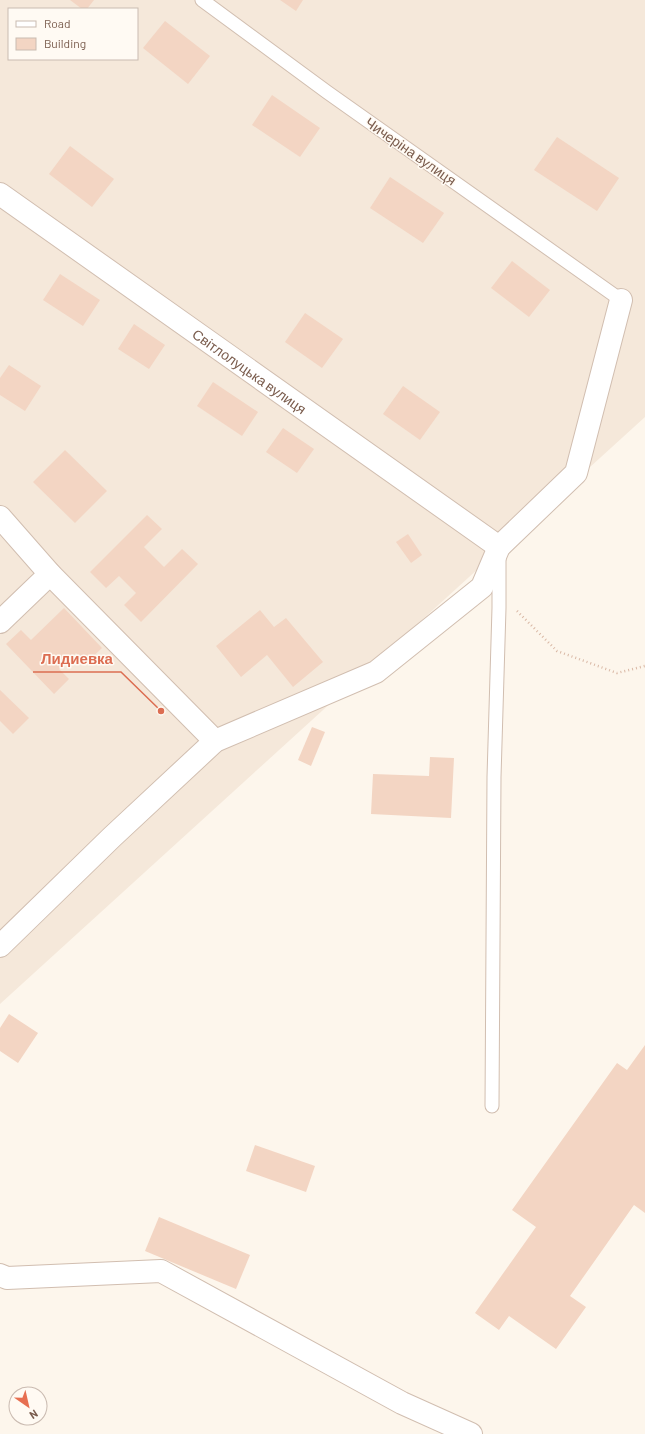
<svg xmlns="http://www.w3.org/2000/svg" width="645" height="1434" viewBox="0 0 645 1434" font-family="Barlow,sans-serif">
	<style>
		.residential { fill: #f5e8da; fill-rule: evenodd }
		.building { fill: #f3d5c3 }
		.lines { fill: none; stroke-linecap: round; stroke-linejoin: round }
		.lane-casing { stroke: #d1beb0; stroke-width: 15 }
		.street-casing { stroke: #d1beb0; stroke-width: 24 }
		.path { stroke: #d9b8a5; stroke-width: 2.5; stroke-dasharray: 1 3; stroke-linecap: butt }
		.lane { stroke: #fff; stroke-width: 13 }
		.street { stroke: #fff; stroke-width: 22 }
		.labels { text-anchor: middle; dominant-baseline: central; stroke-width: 3; stroke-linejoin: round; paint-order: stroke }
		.street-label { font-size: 14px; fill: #7a5c4d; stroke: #fffaf3 }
		.leader { fill: none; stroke: #dc6d51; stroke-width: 1.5 }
		.callout-dot { fill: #dc6d51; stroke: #fffaf3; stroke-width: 1.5 }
		.callout-label { font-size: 15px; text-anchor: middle; font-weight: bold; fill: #dc6d51; stroke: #fffaf3; stroke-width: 3; stroke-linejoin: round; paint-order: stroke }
	</style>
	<rect width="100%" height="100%" fill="#fdf6ec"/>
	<!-- residential -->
	<path class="residential" d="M0,0H645V417L0,1004ZM9,9H137V59H9Z"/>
	<!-- building -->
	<g class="building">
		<polygon points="70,0 94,0 87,9 82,9"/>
		<polygon points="280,0 303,0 296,11"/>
		<polygon points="165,21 210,56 188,84 143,48"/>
		<polygon points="272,95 320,128 300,157 252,125"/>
		<polygon points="557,137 619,178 597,211 534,170"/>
		<polygon points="70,146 114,179 92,207 49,174"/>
		<polygon points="390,177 444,213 423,243 370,208"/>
		<polygon points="512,261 550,290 529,317 491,288"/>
		<polygon points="60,274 100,300 83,326 43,300"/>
		<polygon points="305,313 343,339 322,368 285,342"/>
		<polygon points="134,324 165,345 149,369 118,349"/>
		<polygon points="9,365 41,386 25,411 0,395 0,378"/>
		<polygon points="213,382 258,412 242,436 197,406"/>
		<polygon points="403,386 440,412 420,440 383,414"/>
		<polygon points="283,428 314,449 297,473 266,452"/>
		<polygon points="65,450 107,491 75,523 33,482"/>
		<polygon points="147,515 162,529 144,547 164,567 182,549 198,564 141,622 124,605 136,593 119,576 106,588 90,572"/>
		<polygon points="408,534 422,555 411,563 396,542"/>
		<polygon points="64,608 102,648 86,663 76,653 59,669 69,679 54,694 6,644 21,630 31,640"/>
		<polygon points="260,610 274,627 286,618 323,662 293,687 267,655 241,677 216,646"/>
		<polygon points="0,690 29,718 13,734 0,721"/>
		<polygon points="312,727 325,732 311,766 298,760"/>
		<polygon points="430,757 454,758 451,818 371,814 373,774 429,776"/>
		<polygon points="9,1014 38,1033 18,1063 0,1051 0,1028"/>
		<polygon points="645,1045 645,1213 634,1205 570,1296 586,1307 556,1349 509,1316 499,1330 475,1313 536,1227 512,1210 617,1063 627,1070"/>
		<polygon points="255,1145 315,1166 306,1192 246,1171"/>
		<polygon points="159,1217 250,1255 236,1289 145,1251"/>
	</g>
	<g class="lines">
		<!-- lane casing -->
		<g class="lane-casing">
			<g id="lane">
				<polyline points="202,0 327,92 621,300"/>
				<polyline points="492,1106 494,777 499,608 499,559"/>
			</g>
		</g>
		<!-- street casing -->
		<g class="street-casing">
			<g id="street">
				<path id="s1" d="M0,194L499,547"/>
				<polyline points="0,517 50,574 215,741"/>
				<polyline points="0,622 50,574"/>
				<polyline points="0,946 112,837 215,741 376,672 482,587 499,547 576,473 621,300"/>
				<polyline points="0,1275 7,1278 161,1271 402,1403 471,1434"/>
			</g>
		</g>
		<!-- path -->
		<polyline class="path" points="517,611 557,651 617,673 645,666"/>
		<!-- lane -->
		<use href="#lane" class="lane"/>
		<!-- street -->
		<use href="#street" class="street"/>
	</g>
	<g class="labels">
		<!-- street labels -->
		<g class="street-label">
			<text transform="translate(411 151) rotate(35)">Чичеріна вулиця</text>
			<text stroke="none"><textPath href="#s1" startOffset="306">Світлолуцька вулиця</textPath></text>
		</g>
	</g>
	<!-- callouts -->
	<path class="leader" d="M161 711L121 672H33"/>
	<circle class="callout-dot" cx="161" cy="711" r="4"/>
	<g class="callout-label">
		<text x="77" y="664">Лидиевка</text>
	</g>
	<!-- legend -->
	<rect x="8" y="8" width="130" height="52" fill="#fffaf3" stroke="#cabbb1"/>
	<rect x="16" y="21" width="20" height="6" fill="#ffffff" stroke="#cabbb1"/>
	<text x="44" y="28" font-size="12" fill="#7a5c4d">Road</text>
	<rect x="16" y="38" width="20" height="12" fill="#f3d5c3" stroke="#cabbb1"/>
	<text x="44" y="48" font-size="12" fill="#7a5c4d">Building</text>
	<!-- north arrow -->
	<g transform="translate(28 1406) rotate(146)"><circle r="19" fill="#fffaf3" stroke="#cabbb1"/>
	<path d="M0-3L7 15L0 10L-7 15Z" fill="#e76f51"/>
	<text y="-6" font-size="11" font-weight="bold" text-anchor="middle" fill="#7a5c4d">N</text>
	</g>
</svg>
